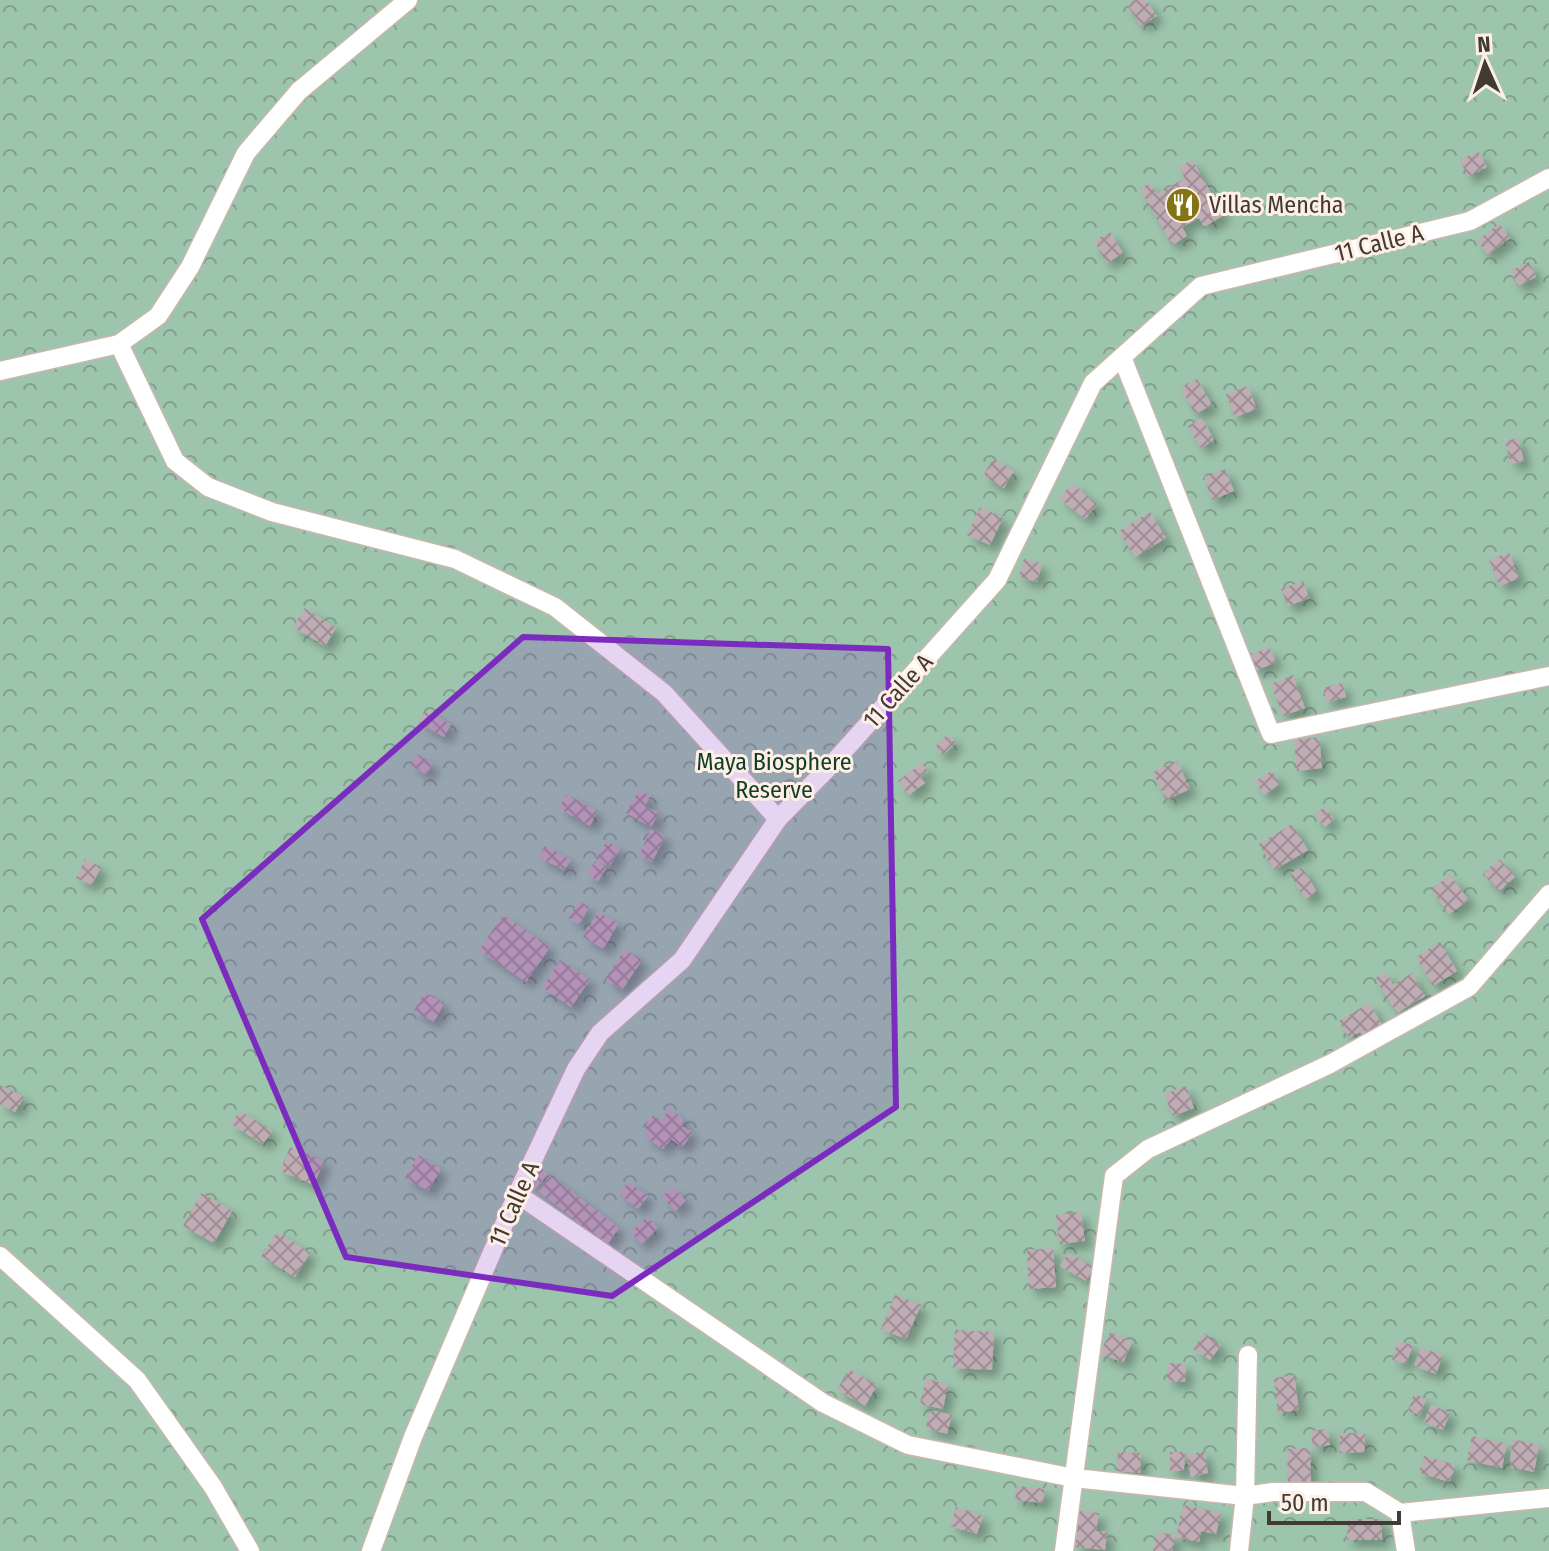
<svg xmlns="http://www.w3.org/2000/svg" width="1549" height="1551" viewBox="0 0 1549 1551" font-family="'Fira Sans Condensed',sans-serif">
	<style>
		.park { fill: url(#park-crowns) }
		.building { fill: url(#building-cross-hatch); filter: url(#shadow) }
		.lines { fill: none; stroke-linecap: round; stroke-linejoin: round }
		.minor-casing { stroke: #c9b7ac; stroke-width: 21 }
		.minor { stroke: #fff; stroke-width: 18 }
		.marked { fill: #7b2cbf; fill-opacity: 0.2; stroke: #7b2cbf; stroke-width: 6; stroke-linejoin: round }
		.labels { text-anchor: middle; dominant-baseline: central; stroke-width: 6; stroke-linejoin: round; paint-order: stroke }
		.poi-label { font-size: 24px; fill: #413a35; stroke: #fff0e7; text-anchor: start }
		.street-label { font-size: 24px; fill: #413a35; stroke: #fff0e7 }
		.park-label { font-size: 24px; fill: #123e28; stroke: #fff0e7 }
	</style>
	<defs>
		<pattern id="park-crowns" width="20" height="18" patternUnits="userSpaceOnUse" patternTransform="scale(2)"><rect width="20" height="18" fill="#9dc4ac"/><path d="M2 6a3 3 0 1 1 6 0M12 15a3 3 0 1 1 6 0" fill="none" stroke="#82a08d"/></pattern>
		<pattern id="building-cross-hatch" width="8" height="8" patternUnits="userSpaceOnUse" patternTransform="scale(2)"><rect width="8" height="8" fill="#c0acb5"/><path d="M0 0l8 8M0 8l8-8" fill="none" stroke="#9e8d94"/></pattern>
		<filter id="shadow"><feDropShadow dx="7" dy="7" stdDeviation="4" flood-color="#0004"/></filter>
	</defs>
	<rect width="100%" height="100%" fill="#f4e2d7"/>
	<!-- park -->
	<rect class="park" x="0" y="0" width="1549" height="1551"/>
	<!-- building -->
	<g class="building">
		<polygon points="1134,0 1146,0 1157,16 1141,26 1127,5"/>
		<polygon points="1478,151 1487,167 1468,177 1460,160"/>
		<polygon points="1192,160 1224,215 1204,227 1199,218 1182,227 1187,236 1172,245 1140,189 1150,183 1157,194 1185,178 1179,167"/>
		<polygon points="1499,224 1510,238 1488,255 1477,241"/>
		<polygon points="1110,232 1123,253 1107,263 1094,241"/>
		<polygon points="1529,262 1536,277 1518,286 1510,271"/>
		<polygon points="1197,379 1212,405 1195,414 1181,388"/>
		<polygon points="1248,386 1257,409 1235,417 1226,394"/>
		<polygon points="1202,418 1214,440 1201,448 1188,426"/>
		<polygon points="1518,438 1524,461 1511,464 1505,441"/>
		<polygon points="993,459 1014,471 1004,488 983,476"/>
		<polygon points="1225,469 1234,491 1212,500 1204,477"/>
		<polygon points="1072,483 1097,504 1085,519 1059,498"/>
		<polygon points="980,507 1003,518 990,545 967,535"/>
		<polygon points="1150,512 1166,538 1135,557 1119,531"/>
		<polygon points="1509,552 1519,578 1500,586 1489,560"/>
		<polygon points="1024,559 1042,564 1037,582 1019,577"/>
		<polygon points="1303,581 1309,598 1288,606 1281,589"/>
		<polygon points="305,608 336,628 325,646 293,627"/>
		<polygon points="1269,647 1276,662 1255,671 1248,656"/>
		<polygon points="1293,675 1305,708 1283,716 1271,684"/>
		<polygon points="1342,683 1346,697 1327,702 1323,688"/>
		<polygon points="426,710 451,724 444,737 419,723"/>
		<polygon points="948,734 956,743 943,755 935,747"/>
		<polygon points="1319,737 1322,768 1297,771 1294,740"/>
		<polygon points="417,754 433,764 426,775 410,764"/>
		<polygon points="1177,761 1190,789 1166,800 1153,772"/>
		<polygon points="922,763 928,771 920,776 925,783 909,795 898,781"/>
		<polygon points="1272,771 1280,784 1264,795 1255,781"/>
		<polygon points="639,790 650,796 645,806 659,813 651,827 626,813"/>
		<polygon points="566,794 597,811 590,826 559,808"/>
		<polygon points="1324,807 1334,819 1325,827 1314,815"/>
		<polygon points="1292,824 1308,850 1274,870 1259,844"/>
		<polygon points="651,829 665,836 652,862 639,855"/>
		<polygon points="607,841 620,849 609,867 596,859"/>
		<polygon points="545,846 571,860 564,870 538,857"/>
		<polygon points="85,859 101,867 92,885 76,878"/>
		<polygon points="1499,859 1516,876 1499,891 1483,874"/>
		<polygon points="595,861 606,868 598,881 587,874"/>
		<polygon points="1302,867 1317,892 1305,899 1290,874"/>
		<polygon points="1450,875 1469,900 1449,914 1431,889"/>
		<polygon points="579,901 589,907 579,924 568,918"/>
		<polygon points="598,912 618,923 604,949 583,937"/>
		<polygon points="503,915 550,947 526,982 479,950"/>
		<polygon points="1440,942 1457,971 1433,986 1416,957"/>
		<polygon points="625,949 642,960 622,990 605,979"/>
		<polygon points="560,960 590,980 571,1007 542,987"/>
		<polygon points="1386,972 1393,985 1412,973 1425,996 1397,1013 1375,978"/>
		<polygon points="424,992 444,1003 434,1022 414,1011"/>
		<polygon points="1369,1003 1383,1026 1364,1037 1360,1032 1349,1038 1339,1021"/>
		<polygon points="0,1085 24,1097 15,1112 0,1104"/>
		<polygon points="1186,1086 1194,1108 1173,1116 1164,1094"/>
		<polygon points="669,1109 684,1120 681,1125 693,1133 682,1147 671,1139 663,1149 644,1136 648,1130 644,1127 653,1115 661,1121"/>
		<polygon points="240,1111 272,1131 263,1144 231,1124"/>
		<polygon points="290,1147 324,1161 314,1185 280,1171"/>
		<polygon points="418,1155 441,1169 428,1191 405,1178"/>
		<polygon points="540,1167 548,1174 535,1189 527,1182"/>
		<polygon points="550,1175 619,1228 607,1245 538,1191"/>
		<polygon points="628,1182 648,1196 638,1209 619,1194"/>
		<polygon points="673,1187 686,1201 675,1211 662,1196"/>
		<polygon points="201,1193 232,1211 214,1243 183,1226"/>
		<polygon points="1081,1212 1085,1241 1059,1244 1056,1215"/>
		<polygon points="647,1217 658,1228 642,1244 630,1232"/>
		<polygon points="277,1232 310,1253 295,1277 261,1256"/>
		<polygon points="1053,1248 1056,1287 1029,1289 1027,1250"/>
		<polygon points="1068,1253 1094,1267 1086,1281 1060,1266"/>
		<polygon points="895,1295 921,1305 906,1339 881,1329"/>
		<polygon points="955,1330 994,1332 992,1370 953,1368"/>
		<polygon points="1110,1332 1132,1342 1123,1363 1100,1353"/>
		<polygon points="1204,1333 1221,1345 1210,1360 1193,1349"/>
		<polygon points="1398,1341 1413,1345 1406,1364 1392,1360"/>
		<polygon points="1421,1348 1443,1355 1436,1374 1414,1366"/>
		<polygon points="1168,1363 1186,1364 1185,1382 1167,1381"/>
		<polygon points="849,1369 877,1385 865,1406 837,1390"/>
		<polygon points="1294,1375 1299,1410 1278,1413 1274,1378"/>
		<polygon points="926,1379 948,1384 943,1409 920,1404"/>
		<polygon points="1414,1394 1426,1399 1420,1415 1408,1411"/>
		<polygon points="1431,1405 1450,1413 1443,1430 1424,1422"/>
		<polygon points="930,1410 952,1415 947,1434 926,1428"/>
		<polygon points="1328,1429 1330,1445 1313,1447 1311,1431"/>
		<polygon points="1340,1433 1365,1433 1365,1452 1340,1453"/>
		<polygon points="1472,1436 1507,1444 1502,1468 1467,1460"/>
		<polygon points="1512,1439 1539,1445 1534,1472 1510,1467"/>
		<polygon points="1310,1448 1311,1485 1288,1486 1287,1449"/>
		<polygon points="1204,1451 1208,1473 1191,1477 1187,1455"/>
		<polygon points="1118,1452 1141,1453 1140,1473 1117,1471"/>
		<polygon points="1170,1452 1185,1452 1184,1471 1170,1471"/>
		<polygon points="1424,1456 1455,1465 1450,1482 1419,1473"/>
		<polygon points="1017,1486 1045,1489 1043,1503 1015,1500"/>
		<polygon points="1183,1505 1221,1513 1216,1534 1201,1531 1199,1542 1176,1537"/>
		<polygon points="956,1507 983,1516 977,1534 950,1526"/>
		<polygon points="1079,1511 1099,1513 1096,1531 1107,1532 1105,1550 1075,1547"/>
		<rect x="1347" y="1519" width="35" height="21"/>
		<polygon points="1157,1532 1175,1535 1172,1551 1153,1551"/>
	</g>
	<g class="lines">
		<!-- minor casing -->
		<g class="minor-casing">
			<g id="minor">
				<polyline points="119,344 175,461 208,487 272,512 455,559 555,607 664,693 778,819"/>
				<polyline points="1122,357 1271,734 1549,676"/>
				<polyline points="0,371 119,344 158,316 190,267 246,153 299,91 408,0"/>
				<polyline points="517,1194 823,1403 908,1445 1074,1478 1245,1496 1273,1492 1366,1492 1400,1513 1549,1498"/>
				<polyline points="0,1256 137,1380 213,1487 250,1551"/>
				<polyline points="1400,1513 1406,1551"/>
				<polyline points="371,1551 413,1437 517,1194 576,1069 600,1033 682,960 778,819 833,763 997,580 1093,383 1201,286 1470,221 1549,178"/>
				<polyline points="1064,1551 1114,1176 1148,1149 1330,1064 1469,987 1549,894"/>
				<polyline points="1239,1551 1245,1496 1248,1355"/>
			</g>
		</g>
		<!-- minor -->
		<use href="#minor" class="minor"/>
	</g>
	<!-- marked area -->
	<path class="marked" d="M523,637L888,649L896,1107L612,1296L346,1257L202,919Z"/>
	<!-- icons -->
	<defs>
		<g id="restaurant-disc" transform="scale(1.8)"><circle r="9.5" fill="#857416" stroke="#fff0e7"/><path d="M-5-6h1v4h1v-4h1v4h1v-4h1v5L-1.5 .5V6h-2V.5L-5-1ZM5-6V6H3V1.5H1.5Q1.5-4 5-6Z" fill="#fff"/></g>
	</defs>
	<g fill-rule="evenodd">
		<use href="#restaurant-disc" x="1183" y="205"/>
	</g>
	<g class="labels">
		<!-- poi labels -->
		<g class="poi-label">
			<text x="1209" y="205">Villas Mencha</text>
		</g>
		<!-- street labels -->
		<g class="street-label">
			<text transform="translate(1379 243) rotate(-14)">11 Calle A</text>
			<text transform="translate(898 691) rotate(-48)">11 Calle A</text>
			<text transform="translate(514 1204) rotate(-66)">11 Calle A</text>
		</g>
		<!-- park labels -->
		<g class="park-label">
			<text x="774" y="762">Maya Biosphere<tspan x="774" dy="28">Reserve</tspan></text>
		</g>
	</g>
	<!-- north arrow -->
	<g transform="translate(1485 64) rotate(357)" stroke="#fff0e7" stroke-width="6" paint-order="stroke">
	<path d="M0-6L14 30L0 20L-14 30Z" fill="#413a35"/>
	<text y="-12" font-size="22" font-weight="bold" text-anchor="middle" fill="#413a35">N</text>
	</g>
	<!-- scale -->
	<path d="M1269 1511v12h130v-12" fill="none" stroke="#413a35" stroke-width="4"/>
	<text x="1281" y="1511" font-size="24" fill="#413a35" stroke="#fff0e7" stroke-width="6" paint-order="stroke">50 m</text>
</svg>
